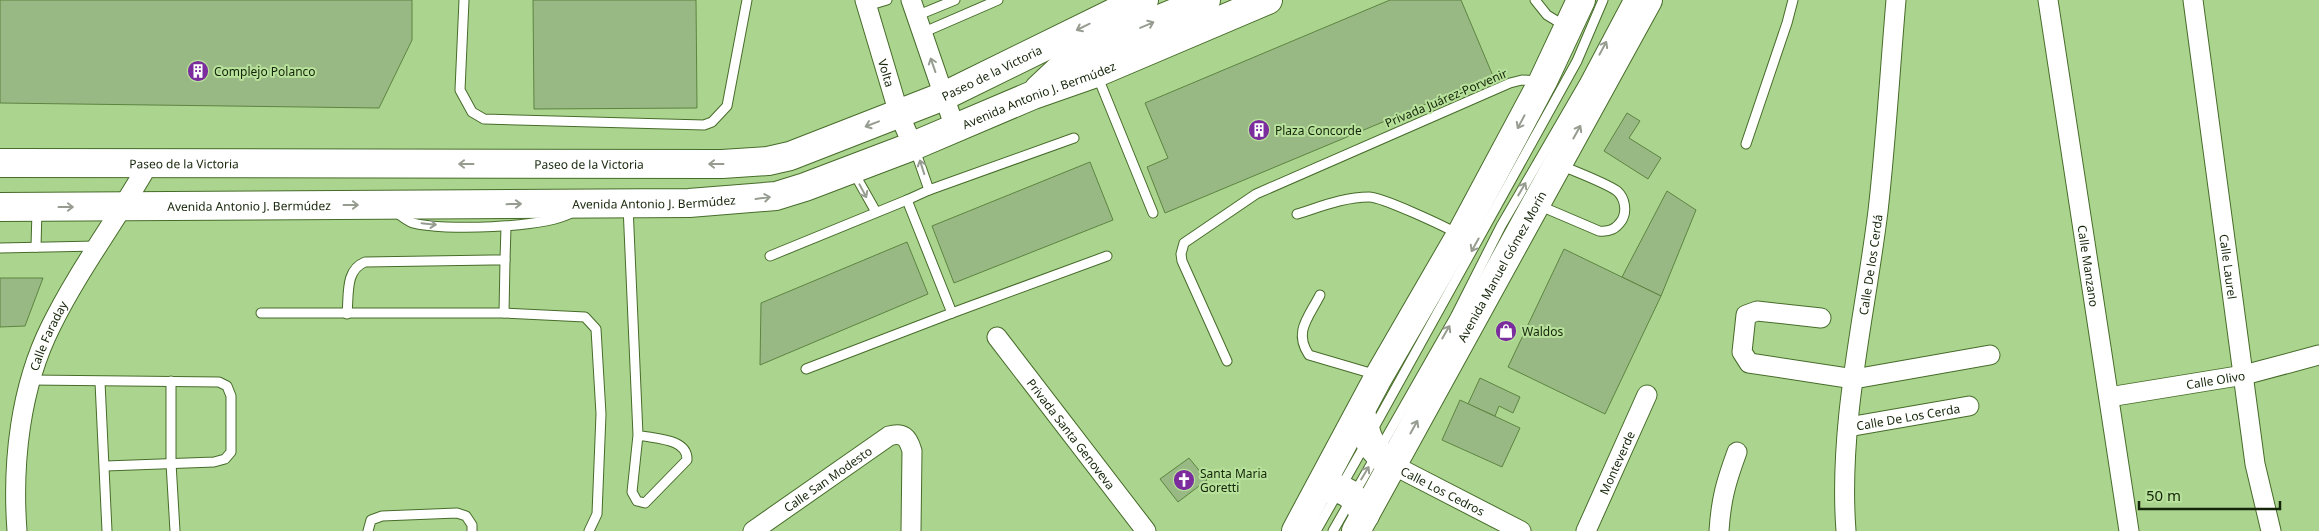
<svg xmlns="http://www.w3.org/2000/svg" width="2319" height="531" viewBox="0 0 2319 531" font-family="'Noto Sans',sans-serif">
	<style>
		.building { fill: #99b984; stroke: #5d8441 }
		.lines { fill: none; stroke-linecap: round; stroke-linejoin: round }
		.service-casing { stroke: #476c2a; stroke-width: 11 }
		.minor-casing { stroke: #476c2a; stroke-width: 21 }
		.primary-casing { stroke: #476c2a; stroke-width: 30 }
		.service { stroke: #fff; stroke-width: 9 }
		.minor { stroke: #fff; stroke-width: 19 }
		.primary { stroke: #fff; stroke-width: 28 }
		.oneway { stroke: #969d90 }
		.labels { text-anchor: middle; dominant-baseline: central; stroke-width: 4; stroke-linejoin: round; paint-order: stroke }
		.poi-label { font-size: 12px; fill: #152509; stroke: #b8e29c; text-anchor: start }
		.street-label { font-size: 12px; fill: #152509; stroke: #b8e29c }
	</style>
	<rect width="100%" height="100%" fill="#abd58f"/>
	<!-- building -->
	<g class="building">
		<polygon points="0,0 412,0 412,40 379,108 0,103"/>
		<polygon points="533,0 696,0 697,108 534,109"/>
		<polygon points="1390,0 1461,0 1493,76 1165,213 1147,167 1168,158 1145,103"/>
		<polygon points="1627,113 1640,121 1629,138 1661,158 1648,179 1604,151"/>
		<polygon points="1090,162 1113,220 954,283 932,226"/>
		<polygon points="1667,191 1696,210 1661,296 1622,277"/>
		<polygon points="907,242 928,294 760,365 761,303"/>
		<polygon points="1564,249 1661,296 1605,414 1508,367"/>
		<polygon points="0,278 43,278 25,326 0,327"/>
		<polygon points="1480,378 1520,397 1513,413 1499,406 1495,416 1468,404"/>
		<polygon points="1460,400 1520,428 1502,467 1442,440"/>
		<polygon points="1189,458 1207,480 1178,502 1160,479"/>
	</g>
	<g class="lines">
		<!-- service casing -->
		<g class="service-casing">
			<g id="service">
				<polyline points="464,0 460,90 472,112 484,119 704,125 712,122 727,106 747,0"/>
				<polyline points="1535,0 1547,15 1565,26"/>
				<polyline points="867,6 887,0"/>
				<polyline points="916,16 955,0"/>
				<polyline points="922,33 998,0"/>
				<polyline points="1097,75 1153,213"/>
				<polyline points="1746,144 1787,23 1793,0"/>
				<polyline points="914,147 929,190"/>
				<polyline points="854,173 876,212"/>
				<polyline points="907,200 929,190 1074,138"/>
				<path d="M1538,205L1599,231C1610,232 1616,229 1622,220C1627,211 1625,198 1617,191C1606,183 1574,171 1560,165"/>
				<path d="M628,206L638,435L632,492L637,501L645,503L687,460C688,438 654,439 638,435"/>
				<path d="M396,212C401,216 407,221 413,223C442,231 544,228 571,213"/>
				<path d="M1297,214C1320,207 1344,197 1369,197C1382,197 1444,226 1458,234"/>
				<polyline points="36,247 37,210"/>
				<polyline points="0,248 97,246"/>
				<polyline points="770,256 907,200 952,313 806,369"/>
				<polyline points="505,260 506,227"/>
				<path d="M1320,295C1309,317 1293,332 1309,355L1377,375"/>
				<polyline points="261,313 504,313 585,317 596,329 601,414 597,514 589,531"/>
				<polyline points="952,313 1107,256"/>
				<path d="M347,314C349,294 345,270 365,262L492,260H505L504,313"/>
				<polyline points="1227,361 1182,261 1181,254 1184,243 1256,194 1510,83 1522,80 1540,81"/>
				<polyline points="31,380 219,382 227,386 231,396 231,452 225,459 214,462 106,466"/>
				<polyline points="171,381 171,463 175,531"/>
				<polyline points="100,382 107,531"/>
				<polyline points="1372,431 1577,61 1603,0"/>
				<polyline points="368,531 371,520 382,516 457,513 466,516 472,525 472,531"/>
				<polyline points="1316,531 1366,443"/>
				<polyline points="1333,531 1455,317 1501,226 1584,83 1628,0"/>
			</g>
		</g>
		<!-- minor casing -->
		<g class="minor-casing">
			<g id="minor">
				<path id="s1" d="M865,0L899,114L913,146"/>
				<polyline points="911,0 955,128"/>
				<path id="s2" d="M2048,0L2129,531"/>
				<path id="s3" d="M2193,0L2255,464L2271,531"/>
				<polyline points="1821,318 1757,311 1746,315 1742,352 1749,363 1854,379 1990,355"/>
				<path id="s4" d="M997,337L1146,531"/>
				<path id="s5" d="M2109,397L2244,375L2319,355"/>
				<path id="s6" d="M1848,427L1969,406"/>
				<path id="s7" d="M1393,465L1521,531"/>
				<path id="s8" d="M17,531C12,463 20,388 51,326C79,269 118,218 149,163"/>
				<path id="s9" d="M753,531L889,436C903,432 908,437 912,451L911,531"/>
				<path id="s10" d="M1586,531L1647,395"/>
				<path d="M1719,531C1721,499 1726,482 1737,452"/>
				<path id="s11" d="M1846,531C1838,424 1865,317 1878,211C1886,141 1890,70 1896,0"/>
			</g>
		</g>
		<!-- primary casing -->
		<g class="primary-casing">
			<g id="primary">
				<polyline points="1039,89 1071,59 1087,49 1206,0"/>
				<path id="s12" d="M0,163L722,164L768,161L790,156L944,96L1113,13L1144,0"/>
				<path id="s13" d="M0,207L689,203L776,196L805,187L913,146L1033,95L1096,73L1268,0"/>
				<path d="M1361,411C1366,438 1370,450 1393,465"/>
				<path d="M1321,489C1345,485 1354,495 1365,515"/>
				<polyline points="1296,531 1379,376 1460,236 1543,81 1581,0"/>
				<path id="s14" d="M1356,531L1648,0"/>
			</g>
		</g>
		<!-- service -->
		<use href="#service" class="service"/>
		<!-- minor -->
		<use href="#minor" class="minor"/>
		<!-- primary -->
		<use href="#primary" class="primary"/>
	</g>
	<!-- one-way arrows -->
	<defs><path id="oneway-shaft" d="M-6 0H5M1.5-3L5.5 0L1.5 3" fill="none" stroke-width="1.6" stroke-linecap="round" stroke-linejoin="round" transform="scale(1.25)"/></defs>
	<g class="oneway">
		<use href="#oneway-shaft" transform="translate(1147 25) rotate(-23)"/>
		<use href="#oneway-shaft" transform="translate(1083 27) rotate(154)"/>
		<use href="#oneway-shaft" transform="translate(1603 48) rotate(-62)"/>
		<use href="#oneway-shaft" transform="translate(933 65) rotate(-109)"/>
		<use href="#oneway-shaft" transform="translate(1521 122) rotate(118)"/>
		<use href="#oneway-shaft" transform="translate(872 124) rotate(159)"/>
		<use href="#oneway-shaft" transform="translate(1577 132) rotate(-61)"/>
		<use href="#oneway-shaft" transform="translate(466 164) rotate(-180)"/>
		<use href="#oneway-shaft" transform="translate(716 164) rotate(180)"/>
		<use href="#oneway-shaft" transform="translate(922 167) rotate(-108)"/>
		<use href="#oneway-shaft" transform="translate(1522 189) rotate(-60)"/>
		<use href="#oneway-shaft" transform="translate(863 191) rotate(62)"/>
		<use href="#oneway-shaft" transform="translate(763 198) rotate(-8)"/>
		<use href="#oneway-shaft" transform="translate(514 204) rotate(-1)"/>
		<use href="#oneway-shaft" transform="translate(351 205)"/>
		<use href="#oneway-shaft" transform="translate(66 207)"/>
		<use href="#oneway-shaft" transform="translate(429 224) rotate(6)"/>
		<use href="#oneway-shaft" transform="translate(1475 245) rotate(119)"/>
		<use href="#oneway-shaft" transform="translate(1446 332) rotate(-60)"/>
		<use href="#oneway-shaft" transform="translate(1414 427) rotate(-61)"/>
		<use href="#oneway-shaft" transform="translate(1365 473) rotate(-59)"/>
	</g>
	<!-- icons -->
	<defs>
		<g id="building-disc" transform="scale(1.125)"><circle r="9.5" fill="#7b2d9e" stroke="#b8e29c"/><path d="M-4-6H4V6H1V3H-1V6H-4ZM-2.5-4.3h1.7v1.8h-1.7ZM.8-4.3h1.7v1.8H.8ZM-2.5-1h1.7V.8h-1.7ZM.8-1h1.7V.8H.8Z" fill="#fff"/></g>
		<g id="shop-disc" transform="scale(1.125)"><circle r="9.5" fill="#7b2d9e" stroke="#b8e29c"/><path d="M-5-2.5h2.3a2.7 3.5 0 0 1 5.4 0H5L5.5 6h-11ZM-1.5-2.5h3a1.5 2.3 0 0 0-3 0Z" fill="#fff"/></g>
		<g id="church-disc" transform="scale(1.125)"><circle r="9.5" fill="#7b2d9e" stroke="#b8e29c"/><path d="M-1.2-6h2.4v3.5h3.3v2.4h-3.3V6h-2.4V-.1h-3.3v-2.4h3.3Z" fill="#fff"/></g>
	</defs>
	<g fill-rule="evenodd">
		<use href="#building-disc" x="198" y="71"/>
		<use href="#building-disc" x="1259" y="130"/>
		<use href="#shop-disc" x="1506" y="331"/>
		<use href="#church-disc" x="1184" y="480"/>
	</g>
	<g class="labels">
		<!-- poi labels -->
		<g class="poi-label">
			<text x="214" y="71">Complejo Polanco</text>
			<text x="1275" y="130">Plaza Concorde</text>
			<text x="1522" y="331">Waldos</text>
			<text x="1200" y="473">Santa Maria<tspan x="1200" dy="14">Goretti</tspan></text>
		</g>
		<!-- street labels -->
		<g class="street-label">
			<text stroke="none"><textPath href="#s12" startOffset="1009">Paseo de la Victoria</textPath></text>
			<text stroke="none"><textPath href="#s1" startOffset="76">Volta</textPath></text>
			<text stroke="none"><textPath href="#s13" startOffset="1058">Avenida Antonio J. Bermúdez</textPath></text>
			<text transform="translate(1446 98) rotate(-23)">Privada Juárez-Porvenir</text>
			<text stroke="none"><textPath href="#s12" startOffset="184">Paseo de la Victoria</textPath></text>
			<text stroke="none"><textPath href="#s12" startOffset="589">Paseo de la Victoria</textPath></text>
			<text stroke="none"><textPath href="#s13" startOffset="654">Avenida Antonio J. Bermúdez</textPath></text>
			<text stroke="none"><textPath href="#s13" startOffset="249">Avenida Antonio J. Bermúdez</textPath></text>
			<text stroke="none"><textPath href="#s2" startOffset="269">Calle Manzano</textPath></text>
			<text stroke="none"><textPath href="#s14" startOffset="302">Avenida Manuel Gómez Morín</textPath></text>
			<text stroke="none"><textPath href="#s11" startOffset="268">Calle De los Cerdá</textPath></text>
			<text stroke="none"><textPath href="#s3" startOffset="269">Calle Laurel</textPath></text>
			<text stroke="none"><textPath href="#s8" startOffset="200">Calle Faraday</textPath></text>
			<text stroke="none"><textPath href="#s5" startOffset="108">Calle Olivo</textPath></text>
			<text stroke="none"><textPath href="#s6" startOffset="61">Calle De Los Cerda</textPath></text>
			<text stroke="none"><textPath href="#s4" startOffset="122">Privada Santa Genoveva</textPath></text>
			<text stroke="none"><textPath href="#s10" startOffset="75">Monteverde</textPath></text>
			<text stroke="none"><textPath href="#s9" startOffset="91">Calle San Modesto</textPath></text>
			<text stroke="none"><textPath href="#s7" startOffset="56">Calle Los Cedros</textPath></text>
		</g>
	</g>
	<!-- scale -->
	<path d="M2139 501v8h141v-8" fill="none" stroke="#152509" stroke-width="2.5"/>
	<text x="2146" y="501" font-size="15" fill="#152509" stroke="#b8e29c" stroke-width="4" paint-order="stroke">50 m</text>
</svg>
